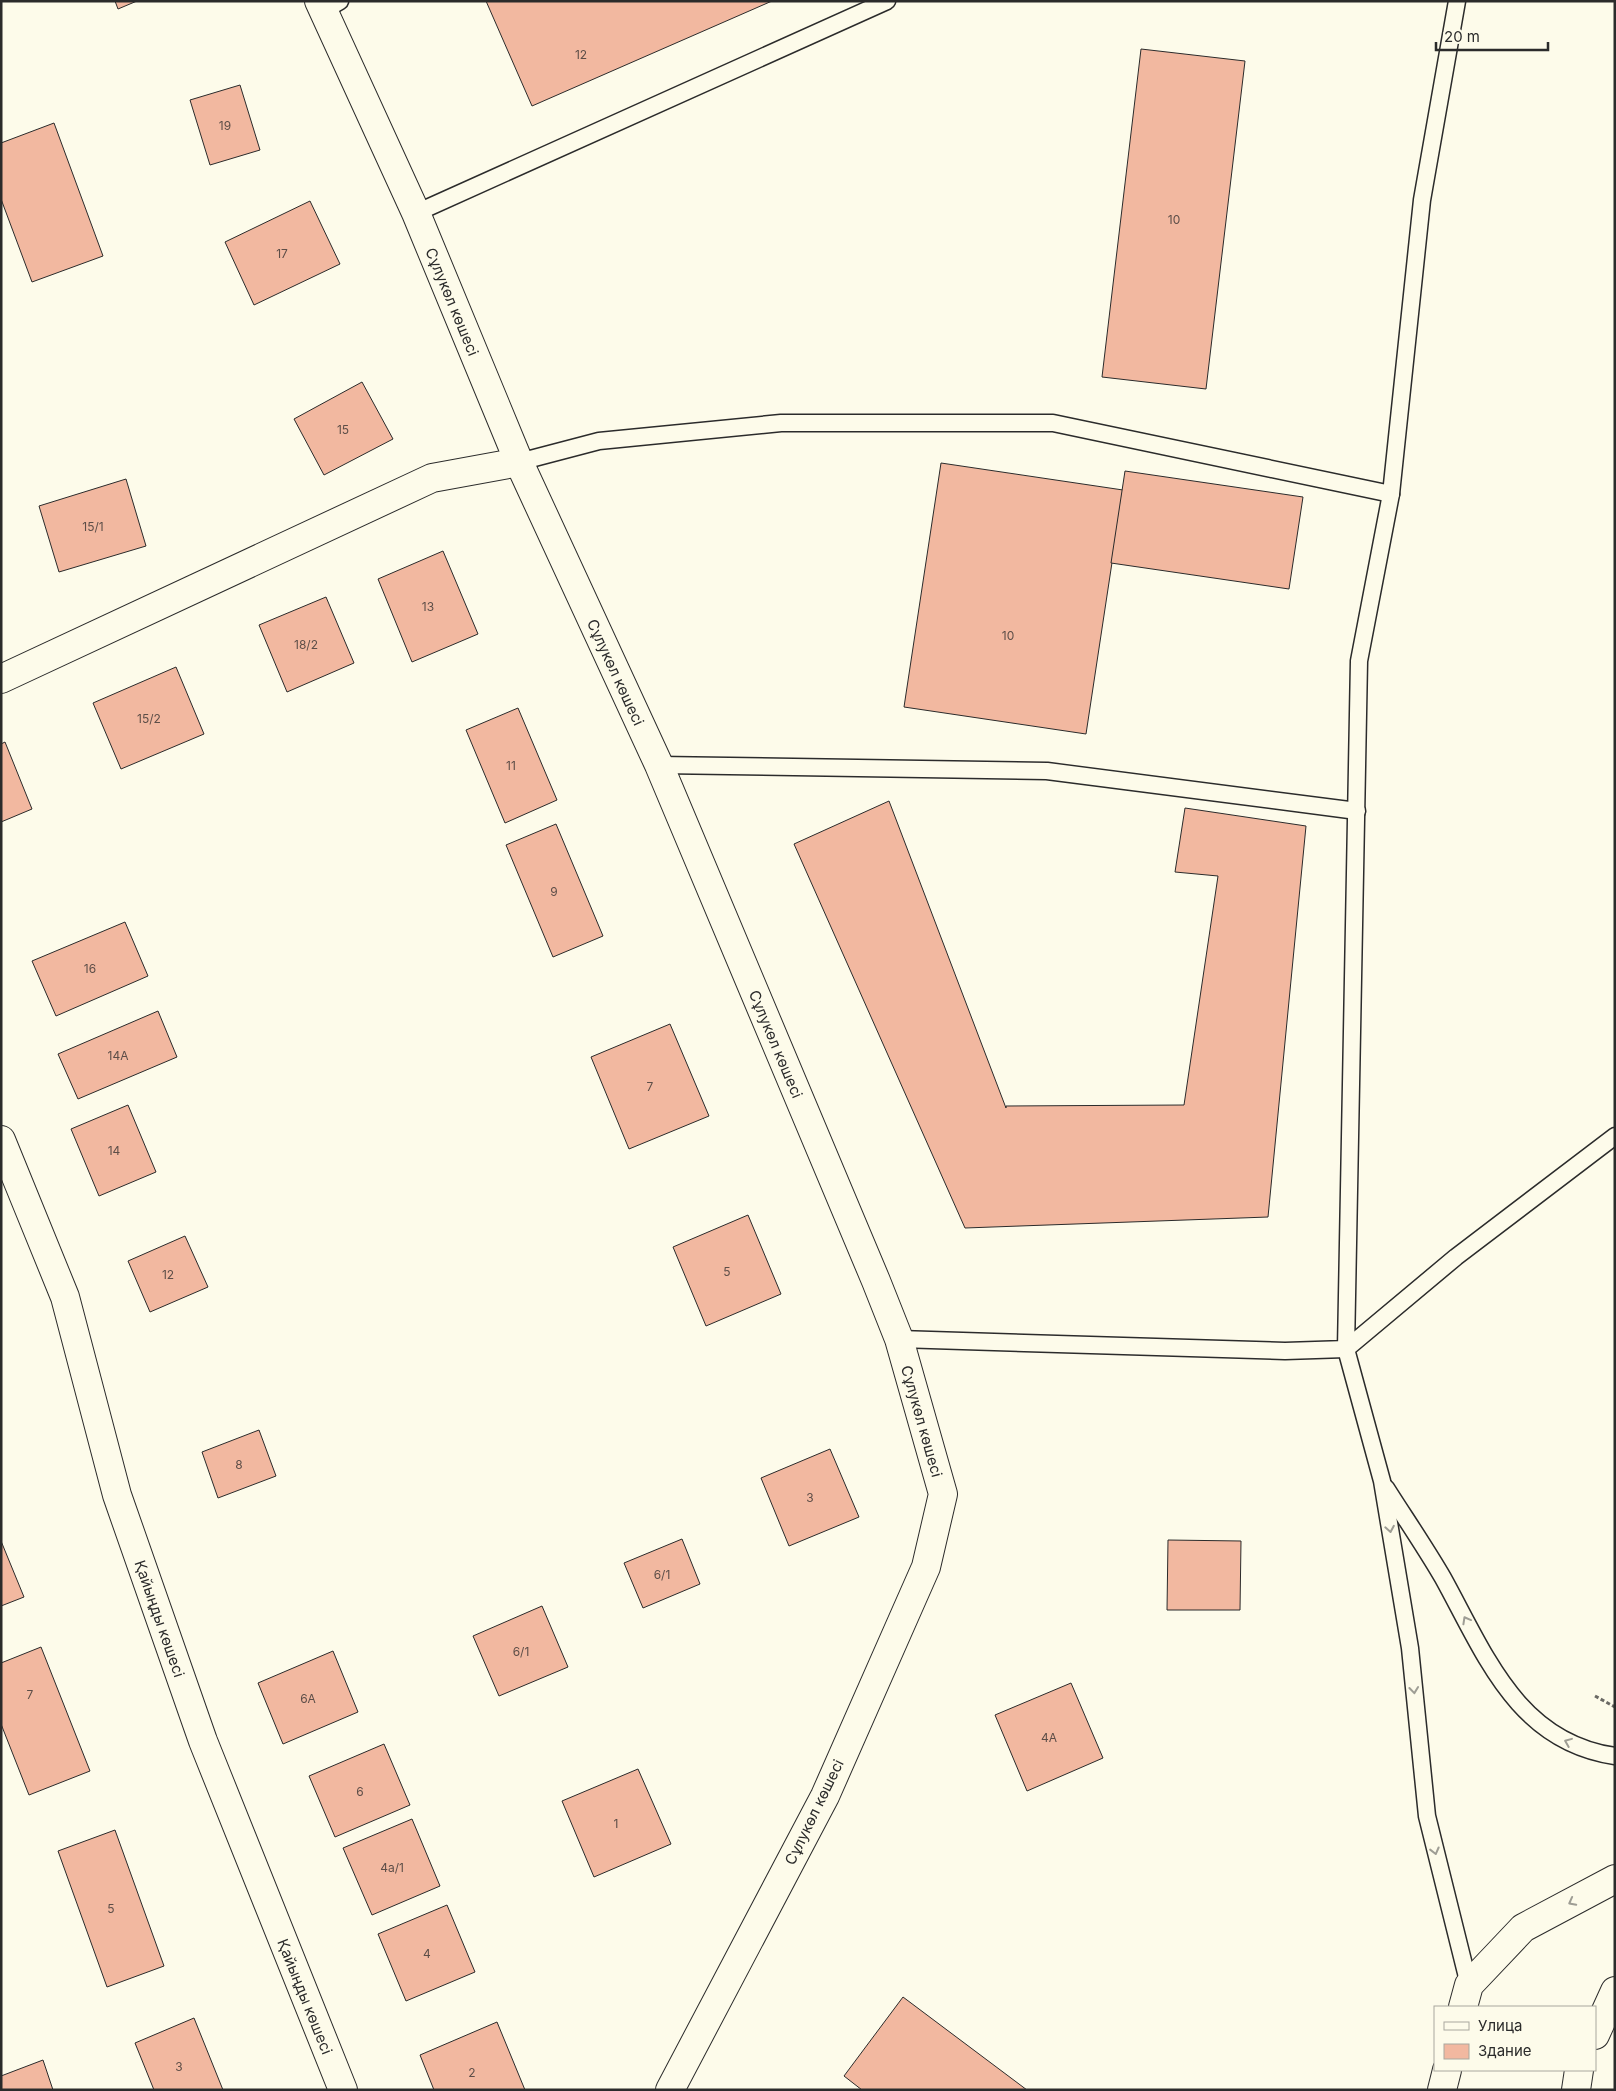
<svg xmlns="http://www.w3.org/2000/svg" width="1616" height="2091" viewBox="0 0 1616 2091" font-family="Inter,sans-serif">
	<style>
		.building { fill: #f2b8a0; stroke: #2b2b2b }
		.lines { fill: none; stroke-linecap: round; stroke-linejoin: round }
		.lane-casing { stroke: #2b2b2b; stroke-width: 19 }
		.street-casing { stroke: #2b2b2b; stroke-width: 30 }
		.secondary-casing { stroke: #2b2b2b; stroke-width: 30 }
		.path { stroke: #6a6964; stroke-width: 3; stroke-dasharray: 4 2.5; stroke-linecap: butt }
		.lane { stroke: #fdfbea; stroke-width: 16 }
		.street { stroke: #fdfbea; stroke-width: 28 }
		.secondary { stroke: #fdfbea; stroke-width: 28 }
		.oneway { stroke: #9e9d94 }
		.labels { text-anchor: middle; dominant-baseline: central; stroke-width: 4; stroke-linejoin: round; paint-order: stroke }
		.number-label { font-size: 12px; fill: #5d4e48 }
		.street-label { font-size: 15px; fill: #2b2b2b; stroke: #fdfbea }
	</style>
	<rect width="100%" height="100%" fill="#fdfbea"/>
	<!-- building -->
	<g class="building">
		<polygon points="115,1 137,1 118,9"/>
		<polygon points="486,1 772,1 532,106"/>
		<polygon points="1141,49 1245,61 1206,389 1102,377"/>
		<polygon points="240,85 260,150 210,165 190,100"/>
		<polygon points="54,123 103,256 32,282 1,199 1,143"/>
		<polygon points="310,201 340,264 254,305 225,242"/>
		<polygon points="362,382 393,439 324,475 294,419"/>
		<polygon points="941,463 1123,490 1086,734 904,707"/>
		<polygon points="1125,471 1303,497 1289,589 1111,563"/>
		<polygon points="126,479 146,546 59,572 39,506"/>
		<polygon points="443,551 478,634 412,662 378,579"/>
		<polygon points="326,597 354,663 287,692 259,625"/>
		<polygon points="176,667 204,734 121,769 93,703"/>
		<polygon points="518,708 557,800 505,823 466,730"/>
		<polygon points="5,742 32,809 1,822 1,744"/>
		<polygon points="889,801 1006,1108 1006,1106 1184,1105 1218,876 1175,872 1185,808 1306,826 1268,1217 965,1228 794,844"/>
		<polygon points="556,824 603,936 553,957 506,845"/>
		<polygon points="125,922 148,976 56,1016 32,961"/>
		<polygon points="158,1011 177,1057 78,1099 58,1054"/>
		<polygon points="670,1024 709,1116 629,1149 591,1057"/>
		<polygon points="128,1105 156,1172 99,1196 71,1129"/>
		<polygon points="748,1215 781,1294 706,1326 673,1247"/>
		<polygon points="185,1236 208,1287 150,1312 128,1261"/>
		<polygon points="259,1430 276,1476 218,1498 202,1452"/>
		<polygon points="830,1449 859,1517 789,1546 761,1478"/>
		<polygon points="682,1539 700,1584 643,1608 624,1563"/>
		<polygon points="1168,1540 1241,1541 1240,1610 1167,1610"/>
		<polygon points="1,1541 24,1597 1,1606"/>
		<polygon points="542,1606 568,1667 499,1696 473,1636"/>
		<polygon points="41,1647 90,1771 29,1795 1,1724 1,1663"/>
		<polygon points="333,1651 358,1712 283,1744 258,1683"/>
		<polygon points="1071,1683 1103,1758 1027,1791 995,1715"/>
		<polygon points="384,1744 410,1805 335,1837 309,1776"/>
		<polygon points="638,1769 671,1844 594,1877 562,1801"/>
		<polygon points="412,1819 440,1886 372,1915 343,1848"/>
		<polygon points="115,1830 164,1966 107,1987 58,1851"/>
		<polygon points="447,1905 475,1972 406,2001 378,1934"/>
		<polygon points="903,1997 1027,2090 862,2090 844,2076"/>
		<polygon points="194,2018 223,2090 154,2090 135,2043"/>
		<polygon points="497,2022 525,2090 434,2090 420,2055"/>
		<polygon points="43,2060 53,2090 1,2090 1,2076"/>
	</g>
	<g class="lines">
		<!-- lane casing -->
		<g class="lane-casing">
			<g id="lane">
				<polyline points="323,11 340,1"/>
				<polyline points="416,213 887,1"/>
				<polyline points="519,462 599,441 781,423 1053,423 1391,494"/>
				<polyline points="659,765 1047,771 1357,811"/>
				<polyline points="899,1339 1285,1351 1346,1349 1359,661 1391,494 1422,200 1457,1"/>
				<path d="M1386,1488C1405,1518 1425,1547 1443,1578C1485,1654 1517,1742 1615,1756"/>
				<polyline points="1469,1985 1427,1816 1410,1648 1382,1481 1346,1349 1456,1257 1615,1136"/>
			</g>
		</g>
		<!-- street casing -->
		<g class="street-casing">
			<g id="street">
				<path id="s1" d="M319,1L416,213L519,462L659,765L876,1281L899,1339L943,1494L926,1567L825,1796L670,2090"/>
				<polyline points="1,679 432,478 519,462"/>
				<path id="s2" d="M1,1140L65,1297L117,1495L203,1741L343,2090"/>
			</g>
		</g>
		<!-- secondary casing -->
		<g class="secondary-casing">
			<g id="secondary">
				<polyline points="1463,2007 1469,1985 1523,1928 1615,1879"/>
				<polyline points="1595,2035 1615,1991"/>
				<polyline points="1442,2090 1447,2070"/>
				<polyline points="1576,2090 1579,2070"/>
			</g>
		</g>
		<!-- path -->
		<polyline class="path" points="1595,1696 1615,1707"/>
		<!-- lane -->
		<use href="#lane" class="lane"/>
		<!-- street -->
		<use href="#street" class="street"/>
		<!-- secondary -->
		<use href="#secondary" class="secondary"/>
	</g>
	<!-- one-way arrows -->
	<defs><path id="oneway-chevron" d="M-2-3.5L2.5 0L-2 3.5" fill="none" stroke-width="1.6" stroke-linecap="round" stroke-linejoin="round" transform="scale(1.25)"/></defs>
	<g class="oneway">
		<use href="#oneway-chevron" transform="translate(1390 1529) rotate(80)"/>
		<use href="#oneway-chevron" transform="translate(1466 1620) rotate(-119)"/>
		<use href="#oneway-chevron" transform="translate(1414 1690) rotate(84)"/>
		<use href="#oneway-chevron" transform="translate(1568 1742) rotate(-158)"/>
		<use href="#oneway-chevron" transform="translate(1435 1851) rotate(76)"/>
		<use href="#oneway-chevron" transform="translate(1572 1902) rotate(152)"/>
	</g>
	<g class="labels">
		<!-- number labels -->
		<g class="number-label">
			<text x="581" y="54">12</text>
			<text x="225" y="125">19</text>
			<text x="1174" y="219">10</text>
			<text x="282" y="253">17</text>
			<text x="343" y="429">15</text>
			<text x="93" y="526">15/1</text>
			<text x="428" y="606">13</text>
			<text x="1008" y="635">10</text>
			<text x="306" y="644">18/2</text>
			<text x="149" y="718">15/2</text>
			<text x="511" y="765">11</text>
			<text x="554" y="891">9</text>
			<text x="90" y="968">16</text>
			<text x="118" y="1055">14А</text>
			<text x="650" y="1086">7</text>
			<text x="114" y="1150">14</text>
			<text x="727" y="1271">5</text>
			<text x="168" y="1274">12</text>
			<text x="239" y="1464">8</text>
			<text x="810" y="1497">3</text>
			<text x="662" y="1574">6/1</text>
			<text x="521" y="1651">6/1</text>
			<text x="30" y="1694">7</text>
			<text x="308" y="1698">6А</text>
			<text x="1049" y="1737">4А</text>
			<text x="360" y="1791">6</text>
			<text x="616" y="1823">1</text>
			<text x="392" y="1867">4а/1</text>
			<text x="111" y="1908">5</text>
			<text x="427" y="1953">4</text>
			<text x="179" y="2066">3</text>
			<text x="472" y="2072">2</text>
		</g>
		<!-- street labels -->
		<g class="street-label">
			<text stroke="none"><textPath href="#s1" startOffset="329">Сұлукөл көшесі</textPath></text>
			<text stroke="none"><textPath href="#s1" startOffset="734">Сұлукөл көшесі</textPath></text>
			<text stroke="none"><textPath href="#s1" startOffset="1139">Сұлукөл көшесі</textPath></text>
			<text stroke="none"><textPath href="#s1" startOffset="1544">Сұлукөл көшесі</textPath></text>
			<text stroke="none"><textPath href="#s2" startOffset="505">Қайыңды көшесі</textPath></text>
			<text transform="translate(814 1812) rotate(-64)">Сұлукөл көшесі</text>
			<text stroke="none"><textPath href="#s2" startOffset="910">Қайыңды көшесі</textPath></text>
		</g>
	</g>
	<!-- border -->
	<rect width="1616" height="2091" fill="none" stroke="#2b2b2b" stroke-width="5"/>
	<!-- legend -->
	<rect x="1434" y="2006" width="162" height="65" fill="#fdfbea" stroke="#a9a89e"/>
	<rect x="1444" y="2022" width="25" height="8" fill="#fdfbea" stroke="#a9a89e"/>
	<text x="1478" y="2031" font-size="15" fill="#2b2b2b">Улица</text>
	<rect x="1444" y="2044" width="25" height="15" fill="#f2b8a0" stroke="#a9a89e"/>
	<text x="1478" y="2056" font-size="15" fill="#2b2b2b">Здание</text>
	<!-- scale -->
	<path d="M1436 42v8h112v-8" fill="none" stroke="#2b2b2b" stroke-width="2.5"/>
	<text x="1444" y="42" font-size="15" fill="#2b2b2b" stroke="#fdfbea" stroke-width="4" paint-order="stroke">20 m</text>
</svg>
